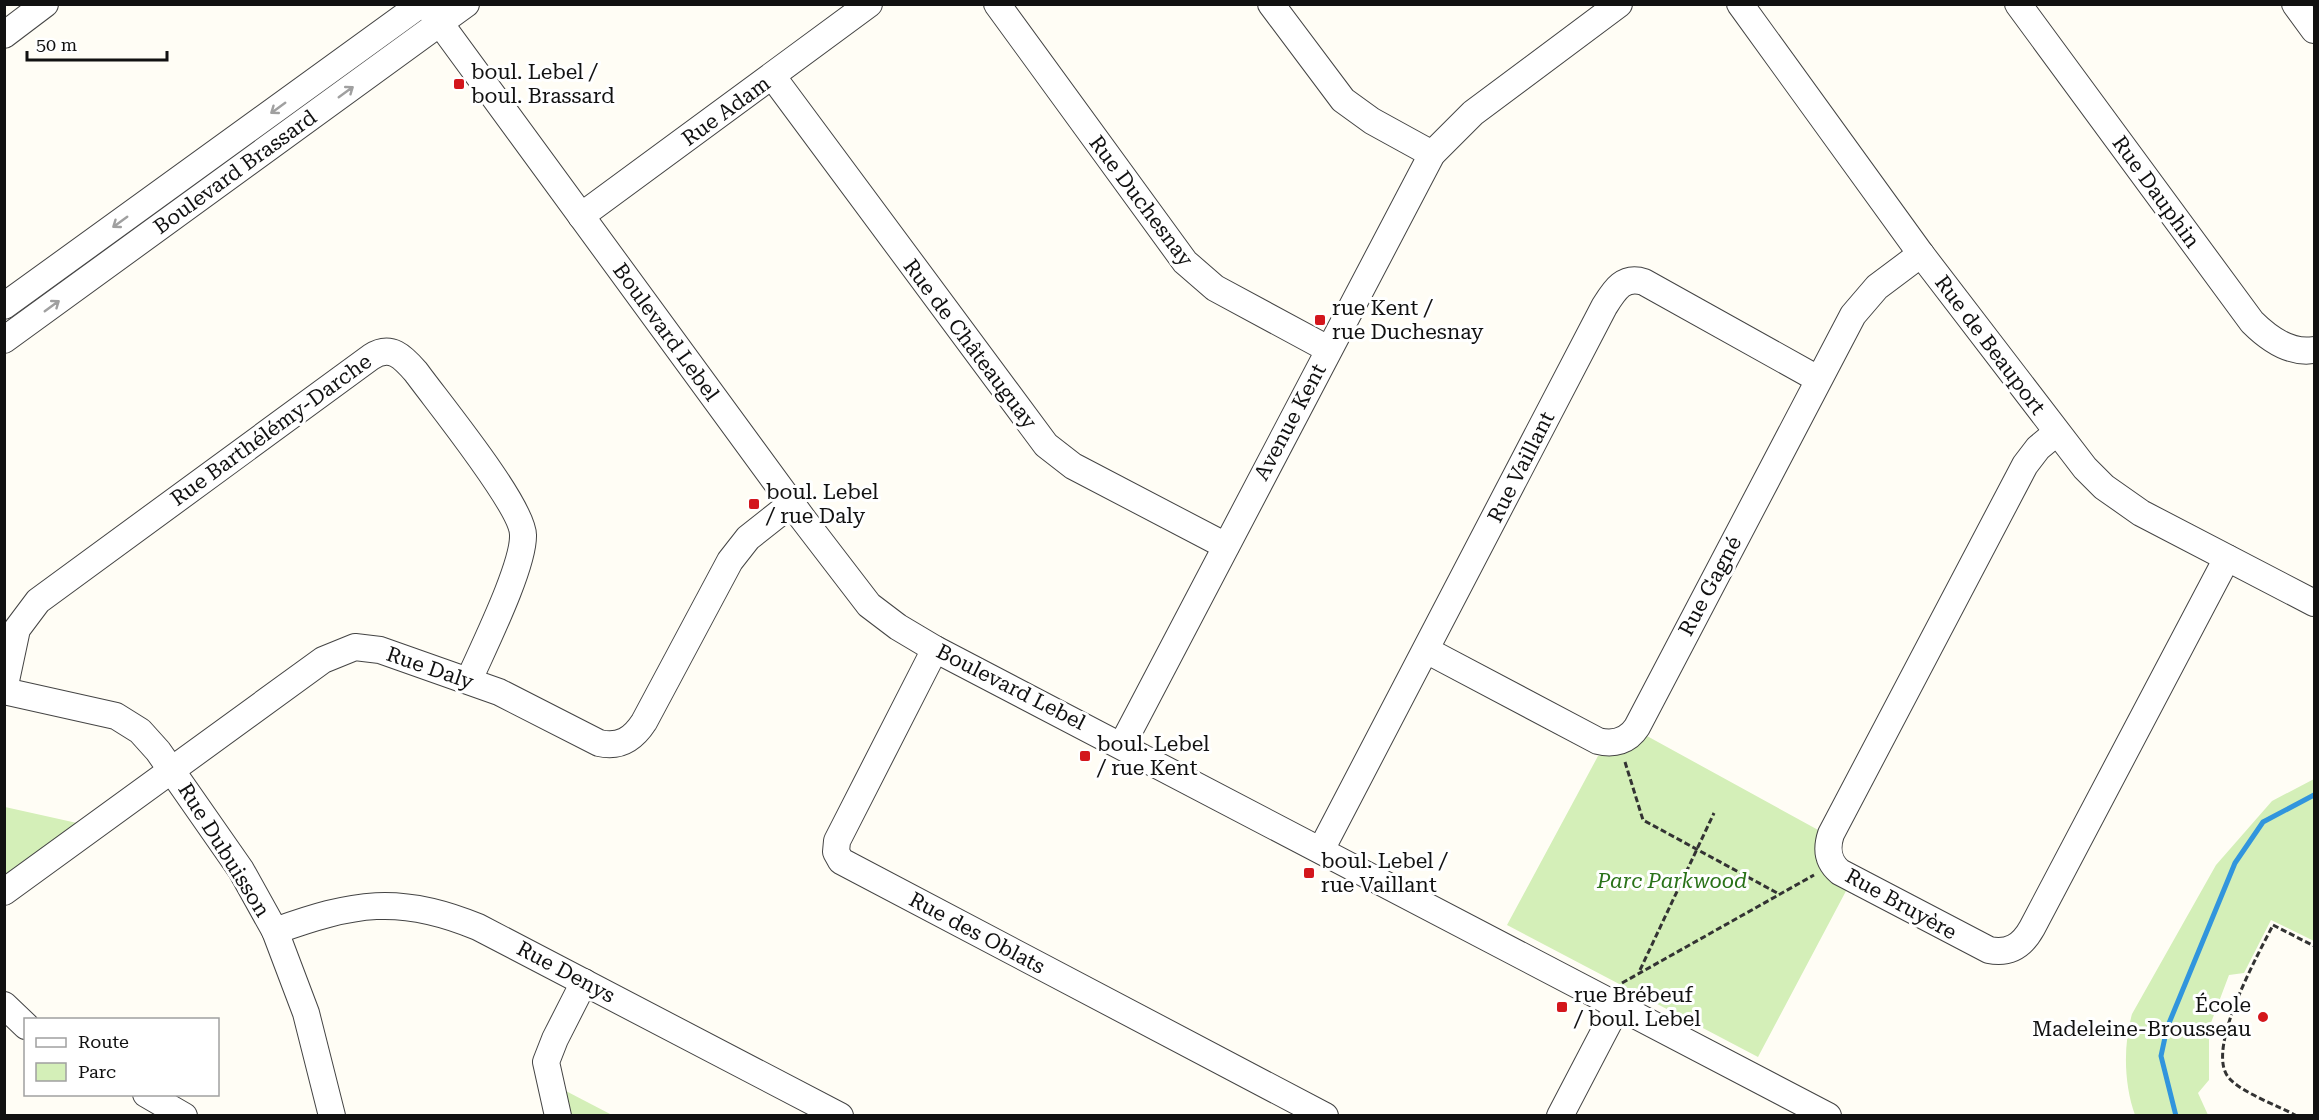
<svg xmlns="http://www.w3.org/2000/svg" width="2319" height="1120" viewBox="0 0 2319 1120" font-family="'Roboto Serif',serif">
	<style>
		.green { fill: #d4efb8 }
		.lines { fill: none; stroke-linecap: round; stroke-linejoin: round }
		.stream { stroke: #3195dd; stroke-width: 5 }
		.minor-casing { stroke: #444; stroke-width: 28 }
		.path { stroke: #333; stroke-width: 3; stroke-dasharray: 6 3; stroke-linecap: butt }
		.minor { stroke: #fff; stroke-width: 26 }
		.oneway { stroke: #a0a0a0 }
		.poi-dot { fill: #d3161c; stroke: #fff; stroke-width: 2 }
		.labels { text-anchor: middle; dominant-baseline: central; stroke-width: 6; stroke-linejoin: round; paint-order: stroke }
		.poi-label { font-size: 21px; fill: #111; stroke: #fff; text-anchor: start }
		.street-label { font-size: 21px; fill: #111; stroke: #fff }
		.park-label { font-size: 21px; font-style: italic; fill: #297218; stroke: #fff }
	</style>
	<rect width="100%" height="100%" fill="#fffdf5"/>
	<!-- green -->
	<g class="green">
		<polygon points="1647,736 1820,831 1827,876 1846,891 1758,1057 1507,925 1598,756 1628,752"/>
		<path d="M2314,779V941L2271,920L2244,973L2229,975L2209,1028V1080L2198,1093L2208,1115H2135C2124,1084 2123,1046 2132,1014L2216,865L2272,801Z"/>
		<polygon points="5,807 77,823 5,876"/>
		<polygon points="564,1090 612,1115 570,1115"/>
	</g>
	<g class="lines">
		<!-- stream -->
		<polyline class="stream" points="2176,1116 2161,1056 2167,1028 2235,863 2263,822 2314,795"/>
		<!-- minor casing -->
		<g class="minor-casing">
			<g id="minor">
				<polyline points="426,4 803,519 869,605 898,627 935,649 1828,1116"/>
				<polyline points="997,4 1185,262 1215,288 1328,349"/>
				<polyline points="1271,4 1343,100 1372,121 1432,154"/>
				<polyline points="1740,4 1921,254 2085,468 2104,487 2141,513 2314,603"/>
				<path d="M2018,4L2252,322C2268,338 2290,354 2314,350"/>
				<polyline points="2295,4 2314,30"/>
				<polyline points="4,35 45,4"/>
				<polyline points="773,77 1046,445 1073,466 1226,546"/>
				<polyline points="581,216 869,4"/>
				<polyline points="4,306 421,4"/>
				<polyline points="4,340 466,4"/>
				<path d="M2056,433L2038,448L2025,465L1831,834C1826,849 1828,862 1840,872L1989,950C2009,954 2022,946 2032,928L2227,558"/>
				<polyline points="935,649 837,841 836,852 841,861 1325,1116"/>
				<path d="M1426,650L1598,741C1614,745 1628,741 1637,727L1853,315L1877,287L1921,254"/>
				<path d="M4,690L17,629L38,601L371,357C391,344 403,357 416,372C437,401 523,506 523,535C524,566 483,648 469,680"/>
				<polyline points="4,691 116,716 140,731 158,751 241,870 275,931 306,1013 332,1116"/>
				<polyline points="1122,745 1432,154 1473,113 1619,4"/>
				<path d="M1321,850L1604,307C1614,291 1623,275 1644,282L1818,379"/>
				<path d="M4,892L323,660L355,647L380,650L499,692L599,743C620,748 633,739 644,722L730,561L748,538L791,504"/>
				<path d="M275,931C353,903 399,894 478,927L840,1116"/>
				<polyline points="4,1005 26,1026"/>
				<polyline points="146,1094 184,1116"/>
				<polyline points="558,1116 546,1062 555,1039 584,982"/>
				<polyline points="1560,1116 1618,1005"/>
			</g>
		</g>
		<!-- path -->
		<g class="path">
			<polyline points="1625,762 1643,820 1779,894"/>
			<polyline points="1640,970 1714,813"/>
			<polyline points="1622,983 1814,875"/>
			<path d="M2297,1116C2279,1106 2242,1093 2229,1078C2204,1050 2259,953 2273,925L2314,946"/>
		</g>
		<!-- minor -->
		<use href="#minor" class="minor"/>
	</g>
	<!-- one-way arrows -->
	<defs><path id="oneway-shaft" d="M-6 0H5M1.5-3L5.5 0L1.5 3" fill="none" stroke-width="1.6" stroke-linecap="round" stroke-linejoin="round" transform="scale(1.5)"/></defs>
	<g class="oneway">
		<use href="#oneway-shaft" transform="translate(346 92) rotate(-36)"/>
		<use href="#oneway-shaft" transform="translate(278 108) rotate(144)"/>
		<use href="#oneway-shaft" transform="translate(120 222) rotate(144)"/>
		<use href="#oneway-shaft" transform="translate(52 306) rotate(-36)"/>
	</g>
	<!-- markers -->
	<g class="poi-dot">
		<rect x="453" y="78" width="12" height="12" rx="3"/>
		<rect x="1314" y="314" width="12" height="12" rx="3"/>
		<rect x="748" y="498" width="12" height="12" rx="3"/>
		<rect x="1079" y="750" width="12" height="12" rx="3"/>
		<rect x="1303" y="867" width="12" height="12" rx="3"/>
		<rect x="1556" y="1001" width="12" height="12" rx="3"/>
		<circle cx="2263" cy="1017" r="6"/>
	</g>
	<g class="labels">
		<!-- poi labels -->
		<g class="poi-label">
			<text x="471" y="72">boul. Lebel /<tspan x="471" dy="24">boul. Brassard</tspan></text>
			<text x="1332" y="308">rue Kent /<tspan x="1332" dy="24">rue Duchesnay</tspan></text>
			<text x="766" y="492">boul. Lebel<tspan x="766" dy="24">/ rue Daly</tspan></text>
			<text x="1097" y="744">boul. Lebel<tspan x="1097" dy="24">/ rue Kent</tspan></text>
			<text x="1321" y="861">boul. Lebel /<tspan x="1321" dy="24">rue Vaillant</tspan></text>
			<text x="1574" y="995">rue Brébeuf<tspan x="1574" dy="24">/ boul. Lebel</tspan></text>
			<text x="2251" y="1005" text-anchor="end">École<tspan x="2251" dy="24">Madeleine-Brousseau</tspan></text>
		</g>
		<!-- street labels -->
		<g class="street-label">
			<text transform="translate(726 111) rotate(-36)">Rue Adam</text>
			<text transform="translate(235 172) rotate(-36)">Boulevard Brassard</text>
			<text transform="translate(2156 192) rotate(54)">Rue Dauphin</text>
			<text transform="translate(1141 201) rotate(53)">Rue Duchesnay</text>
			<text transform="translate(666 332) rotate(54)">Boulevard Lebel</text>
			<text transform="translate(970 344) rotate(53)">Rue de Châteauguay</text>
			<text transform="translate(1990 345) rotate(53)">Rue de Beauport</text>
			<text transform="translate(1290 422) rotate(-62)">Avenue Kent</text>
			<text transform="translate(271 430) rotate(-36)">Rue Barthélémy-Darche</text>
			<text transform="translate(1521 467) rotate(-63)">Rue Vaillant</text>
			<text transform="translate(1710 586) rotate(-62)">Rue Gagné</text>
			<text transform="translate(430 668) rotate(19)">Rue Daly</text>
			<text transform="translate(1011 687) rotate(27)">Boulevard Lebel</text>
			<text transform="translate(224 850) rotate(58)">Rue Dubuisson</text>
			<text transform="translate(1901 904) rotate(29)">Rue Bruyère</text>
			<text transform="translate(977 933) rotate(28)">Rue des Oblats</text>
			<text transform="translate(566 972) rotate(28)">Rue Denys</text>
		</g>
		<!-- park labels -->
		<g class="park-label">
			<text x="1672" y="881">Parc Parkwood</text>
		</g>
	</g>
	<!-- border -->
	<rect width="2319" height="1120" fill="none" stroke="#111111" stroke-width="12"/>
	<!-- legend -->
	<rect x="24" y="1018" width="195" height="78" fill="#ffffff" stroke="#a0a0a0" stroke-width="1.5"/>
	<rect x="36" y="1038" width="30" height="9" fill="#ffffff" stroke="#a0a0a0" stroke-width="1.5"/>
	<text x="78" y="1048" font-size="18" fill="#111111">Route</text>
	<rect x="36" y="1063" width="30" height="18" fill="#d4efb8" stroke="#a0a0a0" stroke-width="1.5"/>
	<text x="78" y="1078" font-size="18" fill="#111111">Parc</text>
	<!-- scale -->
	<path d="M27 51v9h140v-9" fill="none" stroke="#111111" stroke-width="3"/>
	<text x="36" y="51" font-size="18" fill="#111111" stroke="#ffffff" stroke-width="4.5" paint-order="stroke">50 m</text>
</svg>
